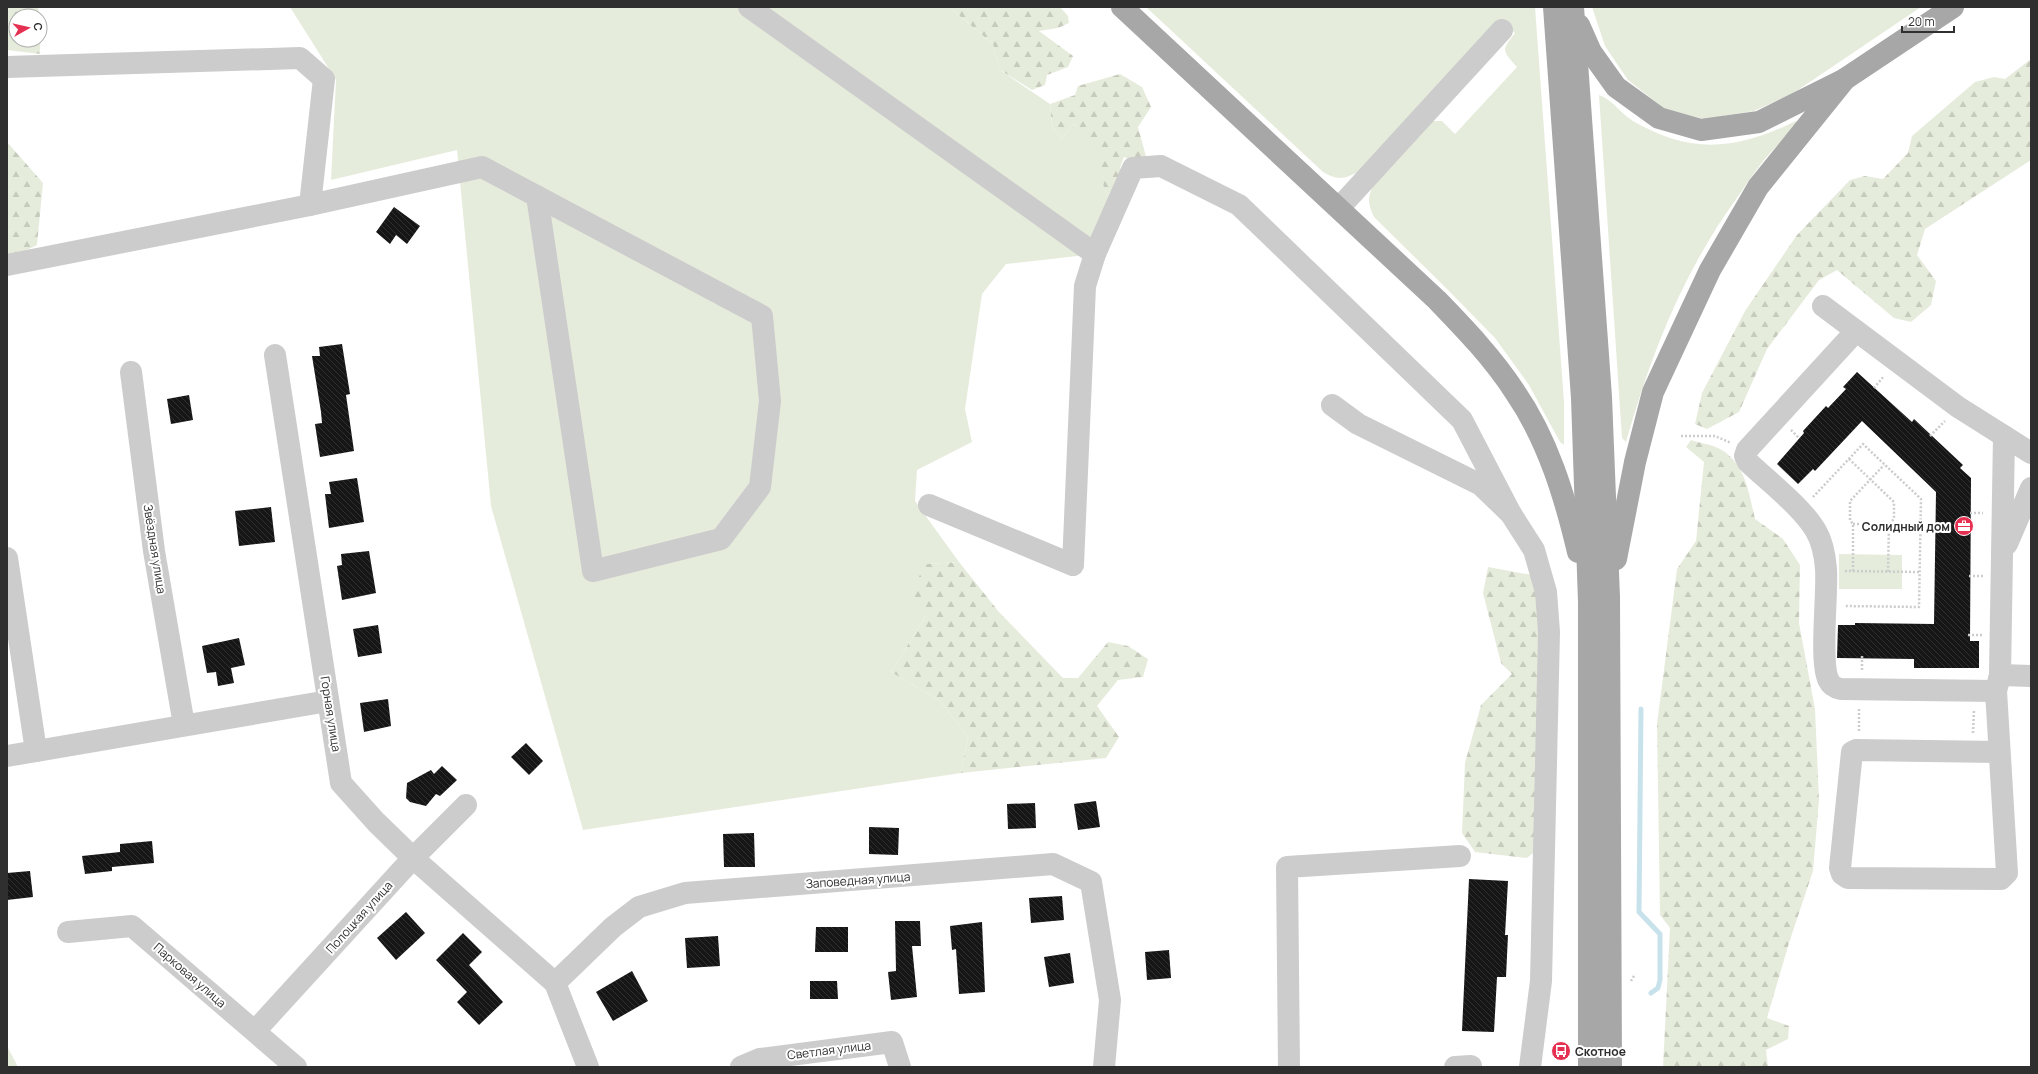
<svg xmlns="http://www.w3.org/2000/svg" width="2038" height="1074" viewBox="0 0 2038 1074" font-family="Manrope,sans-serif">
	<style>
		.green { fill: #e6ecdc }
		.forest { fill: url(#forest-firs) }
		.lines { fill: none; stroke-linecap: round; stroke-linejoin: round }
		.stream { stroke: #c8e2ec; stroke-width: 5 }
		.building { fill: url(#building-back-hatch) }
		.path { stroke: #ccc; stroke-width: 2.5; stroke-dasharray: 2 2; stroke-linecap: butt }
		.minor { stroke: #ccc; stroke-width: 22 }
		.major { stroke: #a7a7a7; stroke-width: 22 }
		.labels { text-anchor: middle; dominant-baseline: central; stroke-width: 4; stroke-linejoin: round; paint-order: stroke }
		.poi-label { font-size: 12px; font-weight: bold; fill: #2f2f2f; stroke: #fff; text-anchor: end }
		.street-label { font-size: 12px; fill: #2f2f2f; stroke: #fff }
	</style>
	<defs>
		<pattern id="forest-firs" width="22" height="20" patternUnits="userSpaceOnUse"><rect width="22" height="20" fill="#e6ecdc"/><path d="M5 1l3.5 6h-7zM16 11l3.5 6h-7z" fill="#c6cbbd"/></pattern>
		<pattern id="building-back-hatch" width="6" height="6" patternUnits="userSpaceOnUse"><rect width="6" height="6" fill="#161616"/><path d="M-1 5l2 2M0 0l6 6M5-1l2 2" fill="none" stroke="#303030"/></pattern>
	</defs>
	<rect width="100%" height="100%" fill="#fff"/>
	<!-- green -->
	<g class="green">
		<polygon points="290,7 949,7 993,44 1000,70 1050,104 1052,126 1061,139 1074,124 1100,149 1104,190 1113,196 1086,255 1006,264 982,294 965,409 972,442 917,470 915,501 959,562 926,564 927,614 891,672 940,701 968,737 961,773 583,830 491,506 457,150 331,180 336,80"/>
		<path d="M1146,7H1535L1564,402V445L1560,442L1529,385L1495,338L1448,290L1374,217C1368,205 1367,198 1373,186L1432,121H1442L1455,134L1517,67C1502,50 1501,51 1515,33L1500,19L1360,171C1344,179 1339,181 1323,172Z"/>
		<polygon points="1592,7 1921,7 1792,94 1754,111 1704,119 1666,110 1628,80 1605,46"/>
		<path d="M1599,95C1613,100 1621,114 1633,121C1692,155 1736,150 1796,121L1799,122C1788,135 1775,147 1764,160C1755,171 1747,183 1739,195C1684,270 1651,353 1626,442L1622,438Z"/>
		<polygon points="1839,554 1902,555 1902,589 1839,589"/>
	</g>
	<!-- forest -->
	<g class="forest">
		<polygon points="7,7 38,7 39,16 16,16 16,40 40,40 40,54 7,50"/>
		<polygon points="949,7 1060,7 1068,16 1069,23 1058,28 1039,31 1073,56 1068,67 1047,75 1045,85 1032,90 1000,70 993,44"/>
		<polygon points="2031,59 2031,160 1925,229 1917,255 1936,281 1931,305 1911,322 1894,318 1837,270 1819,280 1767,349 1739,412 1707,429 1695,424 1702,393 1745,311 1797,235 1850,180 1865,176 1883,179 1908,153 1912,136 1975,82 1994,77 2005,79"/>
		<polygon points="1120,74 1142,87 1151,107 1138,127 1147,160 1136,162 1124,157 1120,168 1127,177 1113,196 1104,190 1099,149 1074,124 1061,139 1052,126 1050,104 1075,95 1078,86"/>
		<polygon points="7,142 43,183 37,245 7,260"/>
		<path d="M1691,440C1699,443 1710,444 1718,448C1745,461 1749,493 1755,519L1783,539L1800,565L1799,623L1815,709L1819,800L1813,871L1789,943L1767,1018L1789,1026L1788,1039L1766,1050L1768,1067H1663L1670,928L1660,915L1657,724L1677,569L1696,541L1704,462L1686,447Z"/>
		<polygon points="959,562 999,612 1063,678 1078,678 1108,642 1128,646 1148,659 1143,677 1118,680 1097,706 1119,737 1106,758 961,773 968,737 940,701 891,672 927,614 911,591 926,564"/>
		<polygon points="1488,567 1532,575 1538,592 1539,627 1534,852 1527,858 1475,852 1462,833 1465,763 1481,705 1512,674 1501,663 1483,593"/>
		<polygon points="7,1046 18,1067 7,1067"/>
	</g>
	<g class="lines">
		<!-- stream -->
		<polyline class="stream" points="1641,709 1639,912 1660,934 1660,980 1658,988 1651,993"/>
	</g>
	<!-- building -->
	<g class="building">
		<polygon points="394,207 420,226 407,244 396,235 390,244 376,232"/>
		<polygon points="342,344 350,394 346,395 354,451 320,457 315,424 322,423 321,412 312,356 320,356 319,347"/>
		<polygon points="1857,372 1912,422 1914,419 1963,465 1960,468 1971,478 1970,641 1979,641 1979,668 1914,668 1914,659 1837,658 1838,625 1855,625 1855,623 1934,624 1936,492 1862,421 1815,471 1813,469 1798,484 1777,464 1804,433 1803,431 1826,406 1828,408 1846,389 1843,387"/>
		<polygon points="189,395 193,420 171,424 167,399"/>
		<polygon points="357,478 364,522 329,528 325,494 331,494 329,482"/>
		<polygon points="271,507 275,542 239,546 235,511"/>
		<polygon points="369,551 376,593 342,600 337,566 342,565 341,554"/>
		<polygon points="378,625 382,653 358,657 353,629"/>
		<polygon points="239,638 245,665 231,668 234,683 218,686 216,672 207,673 202,646"/>
		<polygon points="388,699 391,726 364,732 360,703"/>
		<polygon points="526,743 543,761 529,775 511,757"/>
		<polygon points="442,766 457,780 440,796 436,794 426,806 410,802 406,798 407,783 431,770 434,774"/>
		<polygon points="1096,801 1100,827 1078,830 1074,804"/>
		<polygon points="1035,803 1036,828 1008,829 1007,804"/>
		<polygon points="869,827 899,828 898,855 869,854"/>
		<polygon points="754,833 755,867 724,867 723,834"/>
		<polygon points="152,841 154,863 112,867 112,871 85,874 82,856 120,852 120,844"/>
		<polygon points="30,871 33,897 7,900 7,873"/>
		<polygon points="1469,879 1508,881 1505,935 1508,935 1506,977 1497,977 1494,1032 1462,1031"/>
		<polygon points="1062,896 1064,920 1031,923 1029,898"/>
		<polygon points="406,912 425,933 396,960 377,938"/>
		<polygon points="895,921 920,921 921,946 912,946 917,997 891,1000 888,972 896,971"/>
		<polygon points="982,922 985,992 959,994 956,949 952,950 950,926"/>
		<polygon points="816,927 848,927 848,952 815,952"/>
		<polygon points="463,933 482,952 469,965 503,1002 479,1025 457,1002 467,992 436,960"/>
		<polygon points="718,936 720,966 687,968 685,938"/>
		<polygon points="1169,950 1171,978 1147,980 1145,952"/>
		<polygon points="1070,953 1074,983 1049,987 1044,957"/>
		<polygon points="632,971 648,1001 613,1021 596,992"/>
		<polygon points="810,981 837,981 838,999 810,999"/>
	</g>
	<g class="lines">
		<!-- path -->
		<g class="path">
			<polyline points="1874,388 1884,376"/>
			<polyline points="1791,430 1799,438"/>
			<polyline points="1681,436 1715,436 1731,443"/>
			<polyline points="1930,436 1945,421"/>
			<polyline points="1849,459 1894,502 1894,519 1889,524 1888,572"/>
			<polyline points="1813,497 1863,444 1921,499 1919,607 1844,606"/>
			<polyline points="1970,513 1983,513"/>
			<polyline points="1853,524 1889,524"/>
			<polyline points="1845,571 1919,572"/>
			<polyline points="1853,571 1853,524 1850,520 1850,501 1884,465"/>
			<polyline points="1969,576 1983,576"/>
			<polyline points="1968,635 1982,635"/>
			<polyline points="1862,670 1862,656"/>
			<polyline points="1859,731 1859,708"/>
			<polyline points="1973,733 1974,710"/>
			<polyline points="1631,981 1635,974"/>
		</g>
		<!-- minor -->
		<g class="minor">
			<polyline points="749,7 1095,254"/>
			<polyline points="7,67 300,58 324,79 310,205"/>
			<polyline points="1339,208 1502,30"/>
			<polyline points="7,265 310,205 482,167 762,316 770,401 760,487 721,539 593,571 537,196"/>
			<polyline points="1823,306 1958,407 2031,453"/>
			<path d="M1856,331L1747,450L1745,456L1748,462C1768,481 1803,508 1816,531C1823,543 1825,556 1826,569C1828,593 1819,664 1829,681C1831,686 1836,688 1841,689L1996,691"/>
			<polyline points="275,355 341,783 376,822 413,858 555,983 588,1067"/>
			<polyline points="131,372 154,551 184,725"/>
			<polyline points="1332,405 1358,424 1481,485 1511,514 1534,550 1546,592 1549,632 1541,981 1530,1067"/>
			<polyline points="929,505 1073,565 1085,286 1095,254 1133,168 1161,166 1239,205 1462,420 1511,514"/>
			<polyline points="2007,544 2031,488"/>
			<polyline points="7,558 36,751"/>
			<polyline points="2000,675 2031,676"/>
			<polyline points="1999,752 1856,750 1852,752 1840,868 1842,874 1848,878 2001,879 2007,873 1996,691 2000,675 2004,436"/>
			<polyline points="7,756 328,701"/>
			<polyline points="68,932 132,926 296,1067"/>
			<polyline points="555,983 613,927 639,907 685,893 1053,864 1091,882 1110,1000 1104,1067"/>
			<polyline points="255,1031 413,858 466,805"/>
			<polyline points="741,1067 760,1059 892,1042 900,1067"/>
			<polyline points="1289,1067 1287,867 1460,856"/>
			<polyline points="1455,1067 1471,1066"/>
		</g>
		<!-- major -->
		<g class="major">
			<path d="M1122,7L1437,300C1465,329 1493,358 1515,392C1548,440 1565,497 1578,552"/>
			<polyline points="1554,7 1582,398 1589,602 1589,1067"/>
			<polyline points="1573,7 1601,397 1609,597 1611,1067"/>
			<polyline points="1579,25 1591,52 1616,87 1659,118 1701,130 1759,122 1845,79 1953,7"/>
			<polyline points="1616,559 1635,462 1653,392 1710,270 1758,187 1845,79"/>
		</g>
	</g>
	<!-- icons -->
	<defs>
		<g id="office-disc" transform="scale(1)"><circle r="9.5" fill="#e63052" stroke="#fff"/><path d="M-6-3h4V-5.5h4V-3h4V5H-6ZM-1-4.5V-3h2v-1.5ZM-6 0V1H6V0Z" fill="#fff"/></g>
		<g id="bus-disc" transform="scale(1)"><circle r="9.5" fill="#e63052" stroke="#fff"/><path d="M-5-6H5V4H4V6H2V4H-2V6H-4V4H-5ZM-3.5-4V0h7V-4ZM-3.5 1.2v1.5H-2V1.2ZM2 1.2v1.5H3.5V1.2Z" fill="#fff"/></g>
	</defs>
	<g fill-rule="evenodd">
		<use href="#office-disc" x="1964" y="526"/>
		<use href="#bus-disc" x="1561" y="1051"/>
	</g>
	<g class="labels">
		<!-- poi labels -->
		<g class="poi-label">
			<text x="1950" y="526">Солидный дом</text>
			<text x="1575" y="1051" text-anchor="start">Скотное</text>
		</g>
		<!-- street labels -->
		<g class="street-label">
			<text transform="translate(155 549) rotate(81)">Звёздная улица</text>
			<text transform="translate(331 714) rotate(81)">Горная улица</text>
			<text transform="translate(858 880) rotate(-4)">Заповедная улица</text>
			<text transform="translate(359 917) rotate(-48)">Полоцкая улица</text>
			<text transform="translate(190 975) rotate(41)">Парковая улица</text>
			<text transform="translate(829 1050) rotate(-7)">Светлая улица</text>
		</g>
	</g>
	<!-- border -->
	<rect width="2038" height="1074" fill="none" stroke="#2f2f2f" stroke-width="16"/>
	<!-- north arrow -->
	<g transform="translate(28 28) rotate(82)"><circle r="19" fill="#ffffff" stroke="#acacac"/>
	<path d="M0-3L7 15L0 10L-7 15Z" fill="#e63052"/>
	<text y="-6" font-size="11" font-weight="bold" text-anchor="middle" fill="#2f2f2f">С</text>
	</g>
	<!-- scale -->
	<path d="M1902 26v6h52v-6" fill="none" stroke="#2f2f2f" stroke-width="2"/>
	<text x="1908" y="26" font-size="12" fill="#2f2f2f" stroke="#ffffff" stroke-width="3" paint-order="stroke">20 m</text>
</svg>
